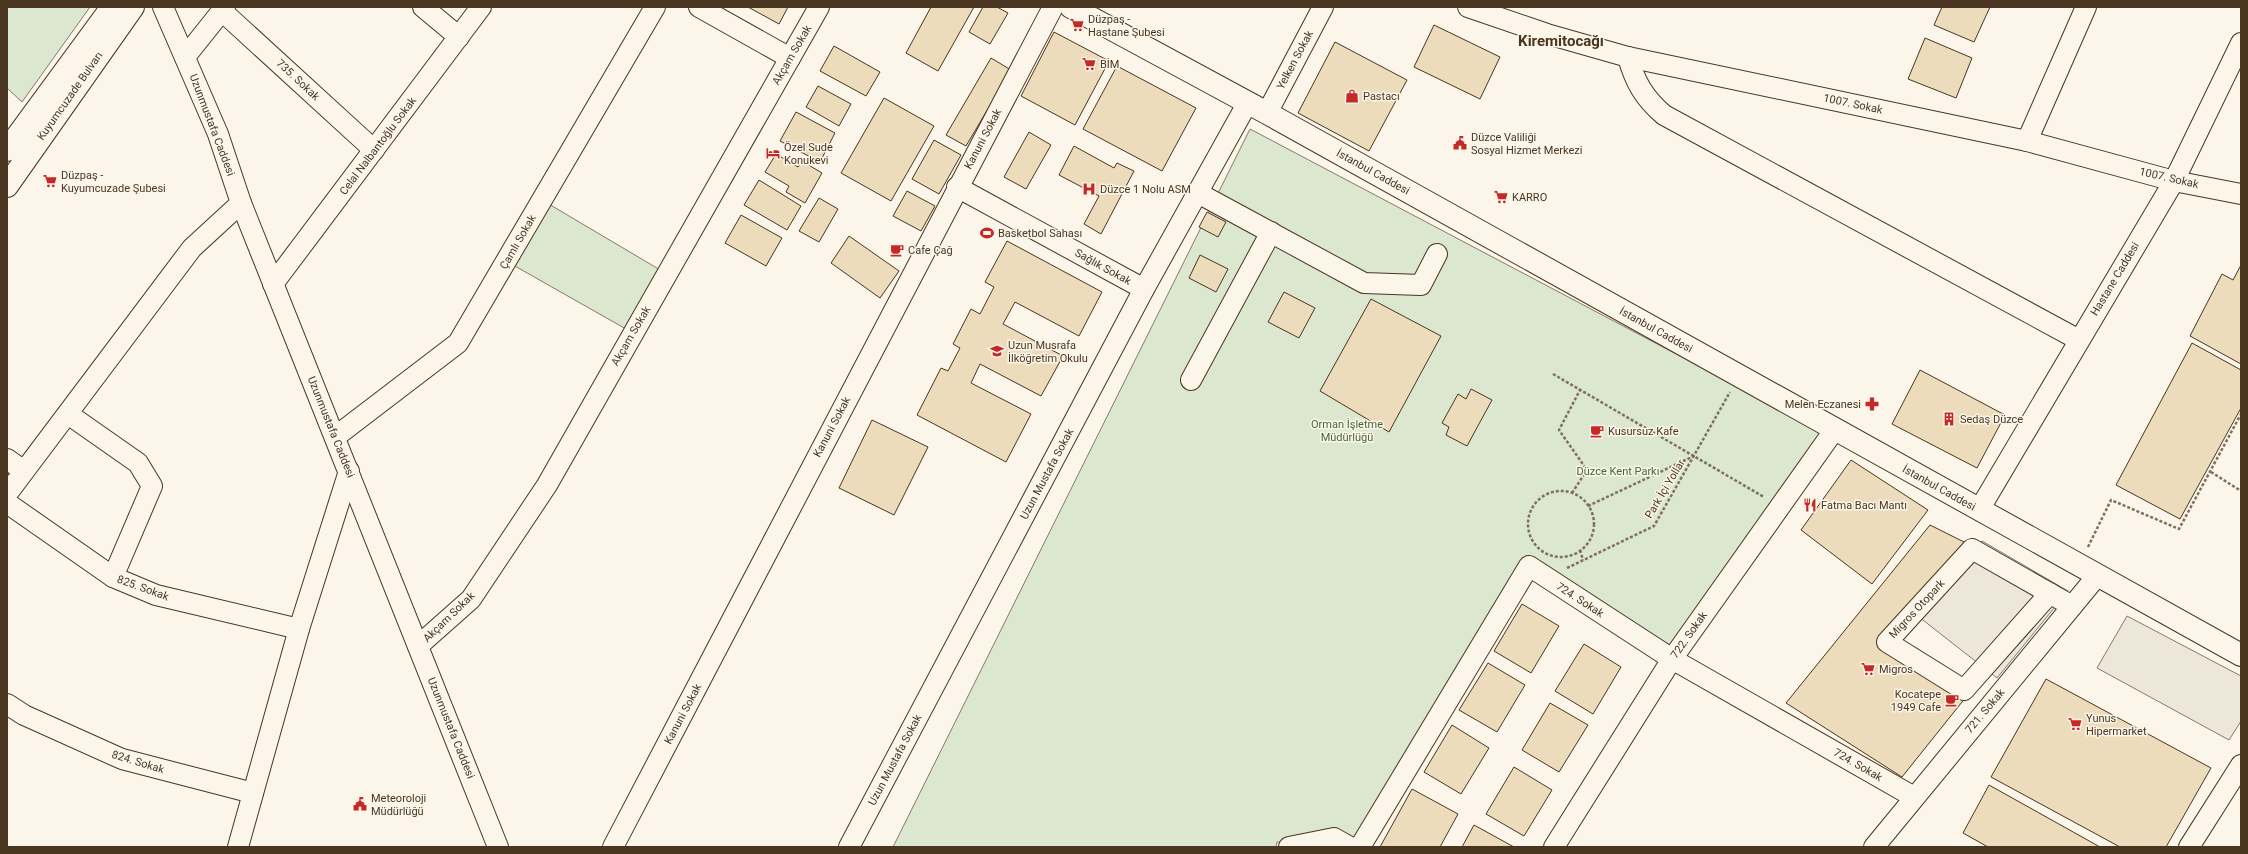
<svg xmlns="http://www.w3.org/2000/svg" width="2248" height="854" viewBox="0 0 2248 854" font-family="Roboto,sans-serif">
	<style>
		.green { fill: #dce7d0; stroke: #887966 }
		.parking { fill: #ede7d9; stroke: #887966 }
		.building { fill: #ecdcbc; stroke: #4a3520 }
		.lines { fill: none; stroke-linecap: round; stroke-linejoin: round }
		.minor-casing { stroke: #4a3520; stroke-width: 22 }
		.major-casing { stroke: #4a3520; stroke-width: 24 }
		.path { stroke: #7f6f5c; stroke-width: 2.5; stroke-dasharray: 3 2; stroke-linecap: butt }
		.minor { stroke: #fbf6e9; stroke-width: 20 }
		.major { stroke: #fbf6e9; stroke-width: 22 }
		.labels { text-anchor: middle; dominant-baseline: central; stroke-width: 3; stroke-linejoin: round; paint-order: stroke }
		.poi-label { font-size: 11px; fill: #4a3520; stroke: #fbf6e9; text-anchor: start }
		.street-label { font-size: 11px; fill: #4a3520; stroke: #fbf6e9 }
		.park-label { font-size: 11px; fill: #436837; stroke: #fbf6e9 }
		.district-label { font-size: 15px; font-weight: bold; fill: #4a3520; stroke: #fbf6e9 }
	</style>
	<rect width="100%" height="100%" fill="#fbf6e9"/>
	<!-- green -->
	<g class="green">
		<polygon points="7,7 90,7 22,102 7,88"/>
		<polygon points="1250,129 1824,432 1671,646 1526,561 1356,838 1277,842 1276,847 893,847"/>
		<polygon points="542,200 667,274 633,333 506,261"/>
	</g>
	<!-- parking -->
	<g class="parking">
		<polygon points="1982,541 2068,591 1997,678 1919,617"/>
		<polygon points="2127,616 2241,676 2241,721 2229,740 2097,668"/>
	</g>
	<!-- building -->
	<g class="building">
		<polygon points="748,7 788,7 779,24"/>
		<polygon points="931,7 974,7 938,71 906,53"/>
		<polygon points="983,7 997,7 1008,13 990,44 969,32"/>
		<polygon points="1942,7 1990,7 1974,42 1934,25"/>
		<polygon points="1434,25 1500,57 1480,99 1414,67"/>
		<polygon points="1054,32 1109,61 1075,125 1021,96"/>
		<polygon points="1925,38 1972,58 1956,98 1908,79"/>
		<polygon points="1335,42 1407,80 1369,151 1298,113"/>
		<polygon points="834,46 880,72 866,96 820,71"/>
		<polygon points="991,58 1011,70 966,146 946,135"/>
		<polygon points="1117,66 1196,108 1162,171 1083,129"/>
		<polygon points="818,86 851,104 839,126 806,107"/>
		<polygon points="884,98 934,126 891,201 841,173"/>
		<polygon points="796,112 835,133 820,162 780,141"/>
		<polygon points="1029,132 1051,145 1026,189 1004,177"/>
		<polygon points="934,140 961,155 939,194 912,179"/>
		<polygon points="1074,146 1114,168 1117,163 1134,171 1101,234 1084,224 1099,196 1059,175"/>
		<polygon points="776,154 798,167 802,161 822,173 805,203 786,192 789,186 765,172"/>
		<polygon points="759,180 801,206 787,230 744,205"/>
		<polygon points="907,191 935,206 921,231 893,216"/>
		<polygon points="819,198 838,209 819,242 799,231"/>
		<polygon points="1207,212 1226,222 1218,237 1199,227"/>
		<polygon points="741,215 782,238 766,266 725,243"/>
		<polygon points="849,236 899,271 880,298 831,263"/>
		<polygon points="1007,241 1102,292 1079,336 1015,302 1003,324 1063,356 1041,396 980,364 971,383 1031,414 1006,462 917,415 941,368 948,371 960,348 953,344 971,309 980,314 994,287 985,282"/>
		<polygon points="1200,255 1228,269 1216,292 1189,278"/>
		<polygon points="2241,265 2241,364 2190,336 2222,274 2233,280"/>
		<polygon points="1284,292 1315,308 1299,338 1268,322"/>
		<polygon points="1371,299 1441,336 1389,432 1320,391"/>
		<polygon points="2192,343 2241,370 2241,408 2180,519 2116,485"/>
		<polygon points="1920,370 2005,415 1977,468 1892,424"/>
		<polygon points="1471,389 1492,400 1467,446 1446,435 1449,427 1442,423 1458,394 1466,399"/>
		<polygon points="872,420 928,447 894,515 839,488"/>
		<polygon points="1851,460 1928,510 1872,584 1801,530"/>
		<polygon points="1930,525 1966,543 1878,641 1966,697 1902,777 1786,703"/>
		<polygon points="1522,604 1559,626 1531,673 1494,651"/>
		<polygon points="1584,644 1621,667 1593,714 1555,691"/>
		<polygon points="1488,663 1525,685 1497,732 1459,710"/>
		<polygon points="2046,679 2211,768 2166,847 2120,847 1991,777"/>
		<polygon points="1550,703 1588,725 1559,772 1522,750"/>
		<polygon points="1452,725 1489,748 1461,794 1424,772"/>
		<polygon points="1514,767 1552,790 1524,836 1486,814"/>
		<polygon points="1989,785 2100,847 1988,847 1963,833"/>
		<polygon points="1412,789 1458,814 1440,847 1380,847"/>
		<polygon points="1474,825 1514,847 1462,847"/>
	</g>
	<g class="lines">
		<!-- minor casing -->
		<g class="minor-casing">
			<g id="minor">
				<polyline points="163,7 218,134 241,203 498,847"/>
				<polyline points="423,7 459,37"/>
				<polyline points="699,7 790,58"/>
				<polyline points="1468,7 1547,34 1628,57 2027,141 2174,181 2241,194"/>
				<polyline points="222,11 374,150"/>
				<polyline points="185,57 225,7"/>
				<path d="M1628,57C1635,82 1644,98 1664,115L2079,340"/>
				<polyline points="1267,113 1323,7"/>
				<polyline points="2027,141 2086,7"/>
				<polyline points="957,187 1144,289"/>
				<polyline points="1198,193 1364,283 1421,285 1437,254"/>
				<polyline points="273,284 481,7"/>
				<polyline points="1191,380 1271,232"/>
				<polyline points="68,414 138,463 152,486 113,577"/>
				<polyline points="335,437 458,343 655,7"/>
				<polyline points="7,459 24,471"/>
				<polyline points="7,494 192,248 241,203"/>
				<polyline points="7,503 113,577 156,595 299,629"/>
				<polyline points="1979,510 2174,181 2241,43"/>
				<polyline points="2050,593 1964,690 1887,642 1972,549 2058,598 2072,606"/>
				<polyline points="418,646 471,599 547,485 819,7"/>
				<polyline points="7,704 24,715 122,759 253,793"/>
				<polyline points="238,847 299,629 349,471"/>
				<polyline points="613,847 1053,7"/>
				<polyline points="849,847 1144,289 1248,102"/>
				<polyline points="1289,847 1334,838 1350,847"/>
				<polyline points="1360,847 1529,566 1672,659 1914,797"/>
				<polyline points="1554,847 1672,659 1835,429"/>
				<polyline points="1874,847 2097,576"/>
				<polyline points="2189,847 2241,765"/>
			</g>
		</g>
		<!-- major casing -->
		<g class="major-casing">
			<g id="major">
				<polyline points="1071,7 1267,113 2241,655"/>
				<polyline points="7,150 112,7"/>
				<polyline points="7,186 133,7"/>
			</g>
		</g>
		<!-- path -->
		<g class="path">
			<polyline points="1553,374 1764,497"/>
			<polyline points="2211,472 2241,491"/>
			<circle cx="1561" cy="524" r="33"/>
			<polyline points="1572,493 1587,470 1559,430 1580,390"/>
			<polyline points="1588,506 1694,456"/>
			<polyline points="2088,547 2111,500 2179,529 2241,414"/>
			<polyline points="1580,550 1583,560"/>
			<polyline points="1567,568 1654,526 1730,392"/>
		</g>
		<!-- minor -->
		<use href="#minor" class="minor"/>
		<!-- major -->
		<use href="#major" class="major"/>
	</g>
	<!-- icons -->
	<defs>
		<g id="supermarket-bare" transform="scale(1.08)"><path d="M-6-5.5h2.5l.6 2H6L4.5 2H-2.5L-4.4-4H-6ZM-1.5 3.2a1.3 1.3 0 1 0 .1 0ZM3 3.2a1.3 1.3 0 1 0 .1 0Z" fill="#c62828" stroke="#fbf6e9" stroke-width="2.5" paint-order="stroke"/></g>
		<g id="shop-bare" transform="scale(1.08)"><path d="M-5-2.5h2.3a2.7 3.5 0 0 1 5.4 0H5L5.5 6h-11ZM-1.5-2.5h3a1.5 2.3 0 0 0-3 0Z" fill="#c62828" stroke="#fbf6e9" stroke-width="2.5" paint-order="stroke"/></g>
		<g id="civic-bare" transform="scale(1.08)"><path d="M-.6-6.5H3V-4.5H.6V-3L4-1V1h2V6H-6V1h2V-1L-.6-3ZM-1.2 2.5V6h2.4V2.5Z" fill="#c62828" stroke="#fbf6e9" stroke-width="2.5" paint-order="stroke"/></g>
		<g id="hotel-bare" transform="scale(1.08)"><path d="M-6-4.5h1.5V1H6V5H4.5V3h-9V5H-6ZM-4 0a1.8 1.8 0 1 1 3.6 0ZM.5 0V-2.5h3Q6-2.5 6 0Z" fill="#c62828" stroke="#fbf6e9" stroke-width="2.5" paint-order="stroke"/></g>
		<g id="hospital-bare" transform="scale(1.08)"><path d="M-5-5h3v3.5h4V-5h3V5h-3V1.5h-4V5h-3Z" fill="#c62828" stroke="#fbf6e9" stroke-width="2.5" paint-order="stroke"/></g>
		<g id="stadium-bare" transform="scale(1.08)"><path d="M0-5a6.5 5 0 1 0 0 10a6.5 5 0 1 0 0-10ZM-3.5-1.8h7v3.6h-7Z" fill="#c62828" stroke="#fbf6e9" stroke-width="2.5" paint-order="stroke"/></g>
		<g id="cafe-bare" transform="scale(1.08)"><path d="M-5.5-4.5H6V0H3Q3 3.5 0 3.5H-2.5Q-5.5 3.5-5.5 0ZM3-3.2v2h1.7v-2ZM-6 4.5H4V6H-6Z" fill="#c62828" stroke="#fbf6e9" stroke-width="2.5" paint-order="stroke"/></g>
		<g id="school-bare" transform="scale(1.08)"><path d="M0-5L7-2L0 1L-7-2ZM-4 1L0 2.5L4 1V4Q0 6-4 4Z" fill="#c62828" stroke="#fbf6e9" stroke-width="2.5" paint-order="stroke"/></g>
		<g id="pharmacy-bare" transform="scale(1.08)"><path d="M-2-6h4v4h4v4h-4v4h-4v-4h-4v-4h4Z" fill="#c62828" stroke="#fbf6e9" stroke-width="2.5" paint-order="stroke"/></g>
		<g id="building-bare" transform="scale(1.08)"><path d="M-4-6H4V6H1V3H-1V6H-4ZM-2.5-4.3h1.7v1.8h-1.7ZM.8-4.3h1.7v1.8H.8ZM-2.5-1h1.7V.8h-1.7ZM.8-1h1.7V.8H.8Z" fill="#c62828" stroke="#fbf6e9" stroke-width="2.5" paint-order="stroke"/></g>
		<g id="restaurant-bare" transform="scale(1.08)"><path d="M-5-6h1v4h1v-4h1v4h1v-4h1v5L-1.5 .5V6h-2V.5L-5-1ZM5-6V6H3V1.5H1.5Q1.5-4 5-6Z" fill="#c62828" stroke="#fbf6e9" stroke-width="2.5" paint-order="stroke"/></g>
	</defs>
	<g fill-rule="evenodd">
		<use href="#supermarket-bare" x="1077" y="25"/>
		<use href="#supermarket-bare" x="1089" y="64"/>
		<use href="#shop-bare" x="1352" y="96"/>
		<use href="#civic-bare" x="1460" y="143"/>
		<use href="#hotel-bare" x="773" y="153"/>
		<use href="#supermarket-bare" x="50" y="181"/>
		<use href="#hospital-bare" x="1089" y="189"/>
		<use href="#supermarket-bare" x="1501" y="197"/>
		<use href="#stadium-bare" x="987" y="233"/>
		<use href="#cafe-bare" x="897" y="250"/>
		<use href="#school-bare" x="997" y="351"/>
		<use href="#pharmacy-bare" x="1872" y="404"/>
		<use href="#building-bare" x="1949" y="419"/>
		<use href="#cafe-bare" x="1597" y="431"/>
		<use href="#restaurant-bare" x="1810" y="505"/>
		<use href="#supermarket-bare" x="1868" y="669"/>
		<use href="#cafe-bare" x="1952" y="700"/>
		<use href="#supermarket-bare" x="2075" y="724"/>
		<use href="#civic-bare" x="360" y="804"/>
	</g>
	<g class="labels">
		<!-- poi labels -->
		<g class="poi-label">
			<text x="1088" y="19">Düzpaş -<tspan x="1088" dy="13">Hastane Şubesi</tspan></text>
			<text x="1100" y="64">BİM</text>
			<text x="1363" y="96">Pastacı</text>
			<text x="1471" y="137">Düzce Valiliği<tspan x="1471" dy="13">Sosyal Hizmet Merkezi</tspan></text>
			<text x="784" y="147">Özel Sude<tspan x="784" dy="13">Konukevi</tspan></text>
			<text x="61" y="175">Düzpaş -<tspan x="61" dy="13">Kuyumcuzade Şubesi</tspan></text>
			<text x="1100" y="189">Düzce 1 Nolu ASM</text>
			<text x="1512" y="197">KARRO</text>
			<text x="998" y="233">Basketbol Sahası</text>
			<text x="908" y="250">Cafe Çağ</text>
			<text x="1008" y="345">Uzun Musrafa<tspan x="1008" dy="13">İlköğretim Okulu</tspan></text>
			<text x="1861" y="404" text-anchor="end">Melen Eczanesi</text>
			<text x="1960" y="419">Sedaş Düzce</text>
			<text x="1608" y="431">Kusursuz Kafe</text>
			<text x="1821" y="505">Fatma Bacı Mantı</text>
			<text x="1879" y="669">Migros</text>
			<text x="1941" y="694" text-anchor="end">Kocatepe<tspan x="1941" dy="13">1949 Cafe</tspan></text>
			<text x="2086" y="718">Yunus<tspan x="2086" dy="13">Hipermarket</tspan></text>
			<text x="371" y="798">Meteoroloji<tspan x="371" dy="13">Müdürlüğü</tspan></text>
		</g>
		<!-- street labels -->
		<g class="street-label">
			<text transform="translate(792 55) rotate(-60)">Akçam Sokak</text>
			<text transform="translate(1295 60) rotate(-62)">Yelken Sokak</text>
			<text transform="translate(298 80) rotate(43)">735. Sokak</text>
			<text transform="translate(70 96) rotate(-55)">Kuyumcuzade Bulvarı</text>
			<text transform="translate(1853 104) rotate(12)">1007. Sokak</text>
			<text transform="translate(212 125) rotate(69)">Uzunmustafa Caddesi</text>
			<text transform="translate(983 139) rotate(-62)">Kanuni Sokak</text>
			<text transform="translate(378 146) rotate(-53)">Celal Nalbantoğlu Sokak</text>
			<text transform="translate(1373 172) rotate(29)">İstanbul Caddesi</text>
			<text transform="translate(2169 178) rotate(13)">1007. Sokak</text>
			<text transform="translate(518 242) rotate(-60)">Çamlı Sokak</text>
			<text transform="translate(1103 267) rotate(29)">Sağlık Sokak</text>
			<text transform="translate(2115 279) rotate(-59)">Hastane Caddesi</text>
			<text transform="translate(1656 330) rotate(29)">İstanbul Caddesi</text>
			<text transform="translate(631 336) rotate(-60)">Akçam Sokak</text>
			<text transform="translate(331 427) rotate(68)">Uzunmustafa Caddesi</text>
			<text transform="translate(832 427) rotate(-62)">Kanuni Sokak</text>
			<text transform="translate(1047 474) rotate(-62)">Uzun Mustafa Sokak</text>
			<text transform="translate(1939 488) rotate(29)">İstanbul Caddesi</text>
			<text transform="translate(1665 489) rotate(-59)">Park İçi Yollar</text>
			<text transform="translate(143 588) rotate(20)">825. Sokak</text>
			<text transform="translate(1580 600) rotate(33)">724. Sokak</text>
			<text transform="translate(1917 609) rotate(-47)">Migros Otopark</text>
			<text transform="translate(449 617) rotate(-44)">Akçam Sokak</text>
			<text transform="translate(1689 635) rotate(-55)">722. Sokak</text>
			<text transform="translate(1985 711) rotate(-50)">721. Sokak</text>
			<text transform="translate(683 714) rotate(-62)">Kanuni Sokak</text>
			<text transform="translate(451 728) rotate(68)">Uzunmustafa Caddesi</text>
			<text transform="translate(895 760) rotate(-62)">Uzun Mustafa Sokak</text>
			<text transform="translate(138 762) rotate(17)">824. Sokak</text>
			<text transform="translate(1858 765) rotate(30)">724. Sokak</text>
		</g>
		<!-- park labels -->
		<g class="park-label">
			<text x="1347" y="424">Orman İşletme<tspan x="1347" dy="13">Müdürlüğü</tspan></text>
			<text x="1618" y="471">Düzce Kent Parkı</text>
		</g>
		<!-- district labels -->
		<g class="district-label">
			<text x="1561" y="41">Kiremitocağı</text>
		</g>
	</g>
	<!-- border -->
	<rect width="2248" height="854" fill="none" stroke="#4a3520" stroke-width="16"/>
</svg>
